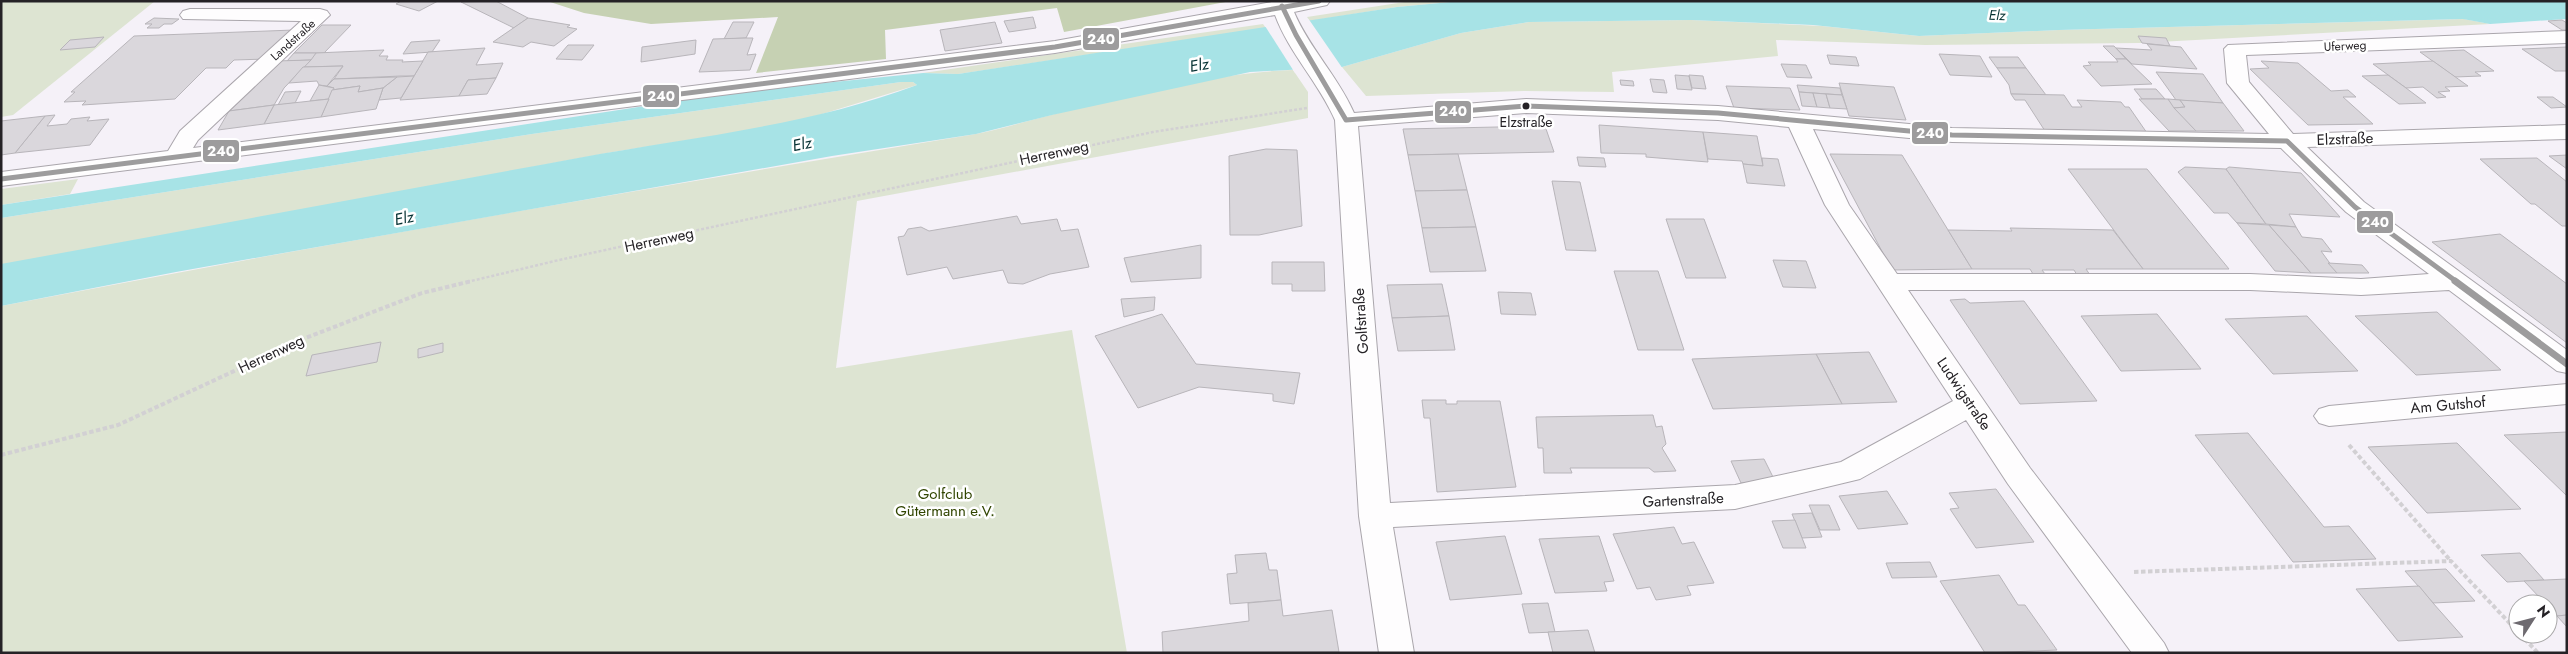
<svg xmlns="http://www.w3.org/2000/svg" width="2568" height="654" viewBox="0 0 2568 654" font-family="Jost,sans-serif">
	<style>
		.green { fill: #dde4d2 }
		.forest { fill: #c6d1b3 }
		.water { fill: #a7e3e6 }
		.pier { fill: #f5f1f8 }
		.building { fill: #dad7dc; stroke: #b8b5ba }
		.lines { fill: none; stroke-linecap: round; stroke-linejoin: round }
		.minor-casing { stroke: #aaa6ac; stroke-width: 2 }
		.path-far1 { stroke: #d2d0d3; stroke-width: 2.5; stroke-dasharray: 3 2; stroke-linecap: butt }
		.path { stroke: #d2d0d3; stroke-width: 4; stroke-dasharray: 4.5 2.5; stroke-linecap: butt }
		.minor { fill: #fefdfe; fill-rule: evenodd }
		.bus-1-far1-casing { stroke: #fff; stroke-width: 8 }
		.bus-1-casing { stroke: #fff; stroke-width: 11 }
		.bus-1-far1 { stroke: #9d9c9d; stroke-width: 5 }
		.bus-1 { stroke: #9d9c9d; stroke-width: 7 }
		.bus-dot { fill: #252226; stroke: #fff; stroke-width: 2 }
		.labels { text-anchor: middle; dominant-baseline: central; stroke-width: 5; stroke-linejoin: round; paint-order: stroke }
		.far-street-label { font-size: 12px; fill: #252226; stroke: #fff }
		.far-water-label { font-size: 14px; font-style: italic; fill: #063233; stroke: #fff }
		.bus-label { font-size: 14px; fill: #252226; stroke: #fff }
		.street-label { font-size: 15px; fill: #252226; stroke: #fff }
		.park-label { font-size: 15px; fill: #314500; stroke: #fff }
		.water-label { font-size: 16px; font-style: italic; fill: #063233; stroke: #fff }
		.line-badge { stroke: #fff; stroke-width: 2 }
		.badge-label { font-size: 14px; text-anchor: middle; font-weight: bold; fill: #fff }
	</style>
	<rect width="100%" height="100%" fill="#f5f1f8"/>
	<!-- green -->
	<g class="green">
		<polygon points="1,1 155,1 13,115 1,117"/>
		<polygon points="1411,1 1461,1 1397,7 1310,21 1307,17"/>
		<polygon points="2464,19 2490,24 2140,43 1925,45 1776,40 1778,56 1612,72 1614,92 1524,91 1366,96 1342,67 1461,33 1529,22 1691,20 1822,26 1919,36 2059,30"/>
		<polygon points="1263,24 1266,28 992,69 958,74 923,73"/>
		<path d="M1293,70L1308,92V118L857,201L836,368L1072,330L1127,653H1V306C323,244 647,188 970,135C996,131 1022,122 1047,116C1127,96 1211,73 1293,70Z"/>
		<polygon points="901,82 913,82 917,85 819,115 765,128 613,152 1,266 1,218 532,134"/>
		<polygon points="78,179 70,194 1,205 1,189"/>
	</g>
	<!-- forest -->
	<polygon class="forest" points="547,1 1231,1 1064,32 1057,8 885,30 886,59 756,73 778,17 651,24 584,13"/>
	<!-- water -->
	<path class="water" d="M1461,1H2567V19L2490,24L2463,19L2059,30L1919,36L1813,25L1691,20L1529,22L1461,33L1342,67L1250,72L1052,115L976,134L832,156L176,272L1,306V264C194,229 386,193 578,158C692,137 808,126 917,85L913,82H901L532,134L1,218V205L736,92L923,73L958,74L1397,7Z"/>
	<!-- pier -->
	<polygon class="pier" points="1308,19 1310,21 1343,69 1295,73 1265,26"/>
	<!-- building -->
	<g class="building">
		<polygon points="401,1 438,1 419,11 396,4"/>
		<polygon points="496,1 528,18 514,28 461,2"/>
		<polygon points="1033,17 1036,28 1009,32 1004,21"/>
		<polygon points="154,18 179,19 172,24 164,24 159,28 147,28 152,24 145,24"/>
		<polygon points="528,18 570,25 567,27 577,29 554,46 531,42 523,47 493,42"/>
		<polygon points="2562,20 2567,23 2567,30 2562,30 2548,21"/>
		<polygon points="733,22 754,22 746,38 724,39"/>
		<polygon points="995,22 1002,43 945,51 940,30"/>
		<polygon points="322,25 351,25 324,53 294,53"/>
		<polygon points="294,30 267,59 234,60 226,68 206,68 175,99 82,105 86,101 64,102 75,92 71,92 134,36"/>
		<polygon points="2138,36 2166,38 2170,46 2142,43"/>
		<polygon points="104,37 95,47 60,50 70,40"/>
		<polygon points="746,38 753,38 747,55 756,54 750,70 699,72 713,39"/>
		<polygon points="440,40 432,52 403,54 411,42"/>
		<polygon points="696,40 695,54 641,62 642,47"/>
		<polygon points="2147,44 2181,47 2197,69 2132,64 2116,48 2152,50"/>
		<polygon points="568,45 594,45 582,60 556,59"/>
		<polygon points="2103,46 2114,46 2126,59 2116,59"/>
		<polygon points="2567,47 2567,71 2555,71 2522,49"/>
		<polygon points="485,48 476,65 503,63 496,78 468,80 459,96 400,100 428,52"/>
		<polygon points="384,50 379,56 388,56 386,60 403,60 402,62 423,61 414,76 401,76 334,79 343,66 303,67 316,53"/>
		<polygon points="2464,50 2494,71 2475,72 2481,76 2455,77 2420,52"/>
		<polygon points="294,53 316,53 311,60 287,61"/>
		<polygon points="1939,54 1980,56 1992,77 1950,75"/>
		<polygon points="1827,55 1856,57 1859,66 1830,64"/>
		<polygon points="1989,57 2018,57 2026,68 1997,68"/>
		<polygon points="2116,59 2126,59 2152,84 2101,86 2083,66 2091,65 2088,62 2118,62"/>
		<polygon points="311,60 284,88 274,105 229,111 275,61"/>
		<polygon points="2261,61 2298,63 2331,91 2348,90 2356,97 2343,97 2373,124 2308,125 2250,69 2269,68"/>
		<polygon points="2433,61 2468,86 2445,87 2450,91 2438,92 2446,97 2437,98 2423,87 2406,88 2373,64"/>
		<polygon points="1781,64 1806,65 1812,78 1787,77"/>
		<polygon points="343,66 327,86 319,85 317,81 289,83 303,67"/>
		<polygon points="1997,68 2026,68 2046,95 2011,94 2009,85"/>
		<polygon points="2156,72 2203,74 2223,103 2176,100"/>
		<polygon points="1675,75 1689,76 1692,90 1677,89"/>
		<polygon points="1689,75 1703,76 1706,89 1692,88"/>
		<polygon points="2388,75 2406,88 2426,103 2399,104 2362,76"/>
		<polygon points="414,76 401,98 379,100 383,88 397,77"/>
		<polygon points="397,77 383,88 358,92 360,86 332,90 334,88 327,86 334,79"/>
		<polygon points="496,78 487,94 459,96 468,80"/>
		<polygon points="1650,79 1664,80 1667,93 1653,92"/>
		<polygon points="1620,80 1633,81 1634,86 1621,85"/>
		<polygon points="1839,83 1894,87 1906,120 1849,116"/>
		<polygon points="319,85 334,88 329,99 310,101"/>
		<polygon points="1797,85 1840,88 1842,95 1799,92"/>
		<polygon points="360,86 358,92 383,88 376,109 321,117 332,90"/>
		<polygon points="1726,86 1790,88 1800,110 1734,108"/>
		<polygon points="2134,89 2156,89 2165,99 2142,99"/>
		<polygon points="301,91 295,103 278,105 285,92"/>
		<polygon points="1799,92 1813,93 1817,107 1802,106"/>
		<polygon points="1813,93 1826,94 1830,108 1817,107"/>
		<polygon points="1826,94 1842,95 1847,109 1830,108"/>
		<polygon points="2011,94 2064,95 2072,107 2082,107 2077,100 2121,102 2125,107 2129,107 2147,133 2045,131 2025,100 2015,100"/>
		<polygon points="2537,97 2553,97 2567,107 2551,108"/>
		<polygon points="329,99 321,117 264,124 274,105"/>
		<polygon points="2139,99 2168,99 2196,131 2169,131"/>
		<polygon points="2168,99 2180,100 2185,107 2174,108"/>
		<polygon points="2180,100 2223,103 2244,131 2196,131 2174,108 2185,107"/>
		<polygon points="274,105 264,124 218,130 229,111"/>
		<polygon points="55,115 47,126 67,124 71,119 90,117 87,121 109,119 90,145 15,153 45,116"/>
		<polygon points="45,116 15,153 1,155 1,121"/>
		<polygon points="1599,125 1703,132 1708,162 1646,157 1646,154 1601,153"/>
		<polygon points="1545,126 1554,152 1408,155 1403,129"/>
		<polygon points="1703,132 1757,136 1763,166 1743,164 1742,161 1708,159"/>
		<polygon points="1266,149 1297,150 1302,226 1259,235 1230,235 1229,156"/>
		<polygon points="1458,154 1467,190 1415,191 1408,155"/>
		<polygon points="1830,154 1902,155 1972,269 1892,270"/>
		<polygon points="2567,155 2567,169 2549,156"/>
		<polygon points="1577,157 1604,158 1606,167 1579,166"/>
		<polygon points="1762,158 1778,159 1785,186 1747,183 1743,164 1763,166"/>
		<polygon points="2537,158 2567,182 2567,226 2562,226 2535,204 2531,204 2480,159"/>
		<polygon points="2185,167 2226,169 2266,224 2237,223 2228,213 2214,213 2178,172"/>
		<polygon points="2229,167 2301,173 2340,217 2289,214 2296,227 2266,224 2226,169"/>
		<polygon points="2068,169 2147,169 2229,269 2143,269"/>
		<polygon points="1552,181 1580,182 1596,251 1566,250"/>
		<polygon points="1467,190 1476,227 1422,228 1415,191"/>
		<polygon points="1017,216 1021,224 1057,219 1061,231 1078,229 1089,267 1050,274 1023,284 1008,283 1003,270 953,279 947,267 907,275 898,237 904,236 908,229 921,227 929,231"/>
		<polygon points="1666,219 1704,219 1726,278 1686,278"/>
		<polygon points="2237,223 2269,225 2311,273 2275,271"/>
		<polygon points="2269,225 2296,227 2302,237 2322,239 2332,252 2321,251 2337,273 2311,273"/>
		<polygon points="1476,227 1486,271 1430,272 1422,228"/>
		<polygon points="2010,228 2113,230 2143,269 2086,269 2090,275 2077,275 2074,270 2042,270 2045,274 2033,274 2030,269 1972,269 1948,230 2012,231"/>
		<polygon points="2500,234 2567,284 2567,343 2432,242"/>
		<polygon points="1201,245 1201,278 1131,282 1124,258"/>
		<polygon points="1773,260 1806,261 1816,288 1783,287"/>
		<polygon points="1272,262 1324,262 1325,291 1292,291 1292,284 1272,284"/>
		<polygon points="2328,263 2362,265 2369,273 2337,273"/>
		<polygon points="1614,271 1658,271 1684,350 1638,350"/>
		<polygon points="1442,284 1449,316 1392,318 1387,285"/>
		<polygon points="1498,292 1531,293 1536,315 1501,314"/>
		<polygon points="1155,297 1154,310 1124,317 1121,299"/>
		<polygon points="1965,299 1970,303 2024,301 2097,401 2020,404 1950,300"/>
		<polygon points="2437,312 2501,370 2416,375 2355,316"/>
		<polygon points="1162,314 1196,364 1300,373 1294,404 1273,401 1273,394 1199,387 1138,408 1095,336"/>
		<polygon points="2157,314 2201,369 2121,371 2081,316"/>
		<polygon points="1449,316 1455,350 1398,351 1392,318"/>
		<polygon points="2307,316 2358,371 2273,374 2225,319"/>
		<polygon points="381,342 377,362 306,376 312,355"/>
		<polygon points="443,343 443,352 418,358 418,349"/>
		<polygon points="1869,352 1897,402 1842,404 1816,354"/>
		<polygon points="1816,354 1842,404 1713,409 1692,359"/>
		<polygon points="1422,400 1446,400 1446,404 1457,404 1457,401 1500,401 1516,487 1437,492 1430,418 1424,418"/>
		<polygon points="1653,415 1656,427 1662,426 1666,444 1662,448 1676,471 1654,472 1649,468 1570,468 1572,473 1544,473 1543,448 1538,448 1536,417"/>
		<polygon points="2567,432 2567,496 2504,435"/>
		<polygon points="2248,433 2324,527 2349,526 2376,559 2293,562 2195,435"/>
		<polygon points="2457,443 2521,509 2427,513 2368,447"/>
		<polygon points="1764,459 1775,481 1741,483 1731,461"/>
		<polygon points="1996,489 2034,542 1976,548 1950,509 1959,508 1949,493"/>
		<polygon points="1887,491 1908,524 1858,529 1839,496"/>
		<polygon points="1809,505 1829,505 1840,530 1820,530"/>
		<polygon points="1812,513 1822,537 1802,538 1792,514"/>
		<polygon points="1795,520 1806,548 1783,548 1772,521"/>
		<polygon points="1674,527 1682,544 1694,542 1714,583 1687,586 1691,595 1656,600 1650,587 1637,589 1613,534"/>
		<polygon points="1505,536 1522,594 1450,600 1436,542"/>
		<polygon points="1599,536 1614,581 1604,582 1607,591 1555,593 1539,539"/>
		<polygon points="1266,553 1269,570 1277,570 1281,600 1230,604 1227,574 1237,573 1235,555"/>
		<polygon points="2520,553 2544,580 2507,582 2481,555"/>
		<polygon points="1930,562 1937,577 1892,578 1886,563"/>
		<polygon points="2446,569 2475,601 2433,603 2405,571"/>
		<polygon points="1999,575 2018,605 2025,605 2057,650 1985,653 1940,581"/>
		<polygon points="2567,579 2567,615 2557,616 2524,581"/>
		<polygon points="2419,586 2433,603 2463,637 2398,641 2356,589"/>
		<polygon points="1281,600 1283,616 1332,610 1339,652 1163,653 1162,632 1249,621 1248,603"/>
		<polygon points="1548,603 1555,632 1529,633 1522,604"/>
		<polygon points="2567,615 2567,627 2557,616"/>
		<polygon points="1588,630 1595,653 1553,653 1548,632"/>
	</g>
	<g class="lines">
		<!-- minor casing -->
		<g class="minor-casing">
			<g id="minor">
				<path d="M1277,1H1330L1327,5L1294,12C1309,48 1338,76 1354,113L1526,99L1718,106L1952,128L2269,134L2227,83L2224,49L2228,45L2567,31V43L2246,55L2249,82L2293,134L2567,125V139L2307,147L2364,202L2567,350V373L2557,371L2449,290L2361,295L2250,290H1908L2030,468L2164,643L2169,653H2132L2008,484L1966,420L1860,479L1735,509L1393,527L1414,653H1379L1359,516L1335,120C1319,83 1289,53 1275,15L1055,53L1,186V172L168,151L180,131L301,21L183,19L180,15L183,11L190,9H320L327,11L330,15L198,140L193,148L1055,41ZM1526,113L1718,120L1789,127L1825,205L1953,401L1841,462L1735,485L1390,503L1358,126ZM1813,129L1952,142L2281,148L2346,212L2429,274L2361,279L2250,274H1897L1849,205Z"/>
				<polygon points="2567,384 2567,404 2329,426 2319,423 2314,416 2319,409 2329,406"/>
			</g>
		</g>
		<!-- path-far1 -->
		<polyline class="path-far1" points="467,282 559,260 1153,132 1307,108"/>
		<!-- path -->
		<g class="path">
			<polyline points="2349,445 2450,560"/>
			<polyline points="1,455 118,425 303,339 422,293 472,281"/>
			<polyline points="2134,572 2451,561 2518,632"/>
			<polyline points="2520,634 2538,653"/>
		</g>
		<!-- minor -->
		<use href="#minor" class="minor"/>
		<!-- bus-1-far1 casing -->
		<g class="bus-1-far1-casing">
			<g id="bus-1-far1">
				<polyline points="1282,6 1296,35 1346,120 1526,106 1718,113 1952,135 2287,141 2355,207 2457,282"/>
				<polyline points="1,179 1055,47 1319,1"/>
			</g>
		</g>
		<!-- bus-1 casing -->
		<g class="bus-1-casing">
			<polyline id="bus-1" points="2455,281 2567,364"/>
		</g>
		<!-- bus-1-far1 -->
		<use href="#bus-1-far1" class="bus-1-far1"/>
		<!-- bus-1 -->
		<use href="#bus-1" class="bus-1"/>
	</g>
	<!-- markers -->
	<circle class="bus-dot" cx="1526" cy="106" r="4.5"/>
	<g class="labels">
		<!-- far-street labels -->
		<g class="far-street-label">
			<text transform="translate(293 40) rotate(-42)">Landstraße</text>
			<text transform="translate(2345 46) rotate(-3)">Uferweg</text>
		</g>
		<!-- far-water labels -->
		<g class="far-water-label">
			<text transform="translate(1997 15) rotate(2)">Elz</text>
		</g>
		<!-- bus labels -->
		<g class="bus-label">
			<text x="1526" y="122">Elzstraße</text>
		</g>
		<!-- street labels -->
		<g class="street-label">
			<text transform="translate(2345 139) rotate(-2)">Elzstraße</text>
			<text transform="translate(1054 153) rotate(-12)">Herrenweg</text>
			<text transform="translate(659 240) rotate(-12)">Herrenweg</text>
			<text transform="translate(1361 321) rotate(-94)">Golfstraße</text>
			<text transform="translate(271 354) rotate(-25)">Herrenweg</text>
			<text transform="translate(1964 394) rotate(56)">Ludwigstraße</text>
			<text transform="translate(2448 405) rotate(-5)">Am Gutshof</text>
			<text transform="translate(1683 500) rotate(-3)">Gartenstraße</text>
		</g>
		<!-- park labels -->
		<g class="park-label">
			<text x="945" y="494">Golfclub<tspan x="945" dy="17">Gütermann e.V.</tspan></text>
		</g>
		<!-- water labels -->
		<g class="water-label">
			<text transform="translate(1199 65) rotate(-10)">Elz</text>
			<text transform="translate(802 144) rotate(-11)">Elz</text>
			<text transform="translate(404 218) rotate(-11)">Elz</text>
		</g>
	</g>
	<g class="line-badge">
		<rect x="1082" y="27" width="38" height="24" rx="5" fill="#9d9c9d"/>
		<rect x="642" y="84" width="38" height="24" rx="5" fill="#9d9c9d"/>
		<rect x="1434" y="100" width="38" height="24" rx="5" fill="#9d9c9d"/>
		<rect x="1911" y="121" width="38" height="24" rx="5" fill="#9d9c9d"/>
		<rect x="202" y="139" width="38" height="24" rx="5" fill="#9d9c9d"/>
		<rect x="2356" y="210" width="38" height="24" rx="5" fill="#9d9c9d"/>
	</g>
	<g class="badge-label">
		<text x="1101" y="44">240</text>
		<text x="661" y="101">240</text>
		<text x="1453" y="116">240</text>
		<text x="1930" y="138">240</text>
		<text x="221" y="156">240</text>
		<text x="2375" y="227">240</text>
	</g>
	<!-- border -->
	<rect width="2568" height="654" fill="none" stroke="#252226" stroke-width="5"/>
	<!-- north arrow -->
	<g transform="translate(2533 619) rotate(54)"><circle r="24" fill="#ffffff" stroke="#a8a7a8"/>
	<path d="M0-4L9 19L0 12L-9 19Z" fill="#6e6a70"/>
	<text y="-8" font-size="14" font-weight="bold" text-anchor="middle" fill="#252226">N</text>
	</g>
</svg>
